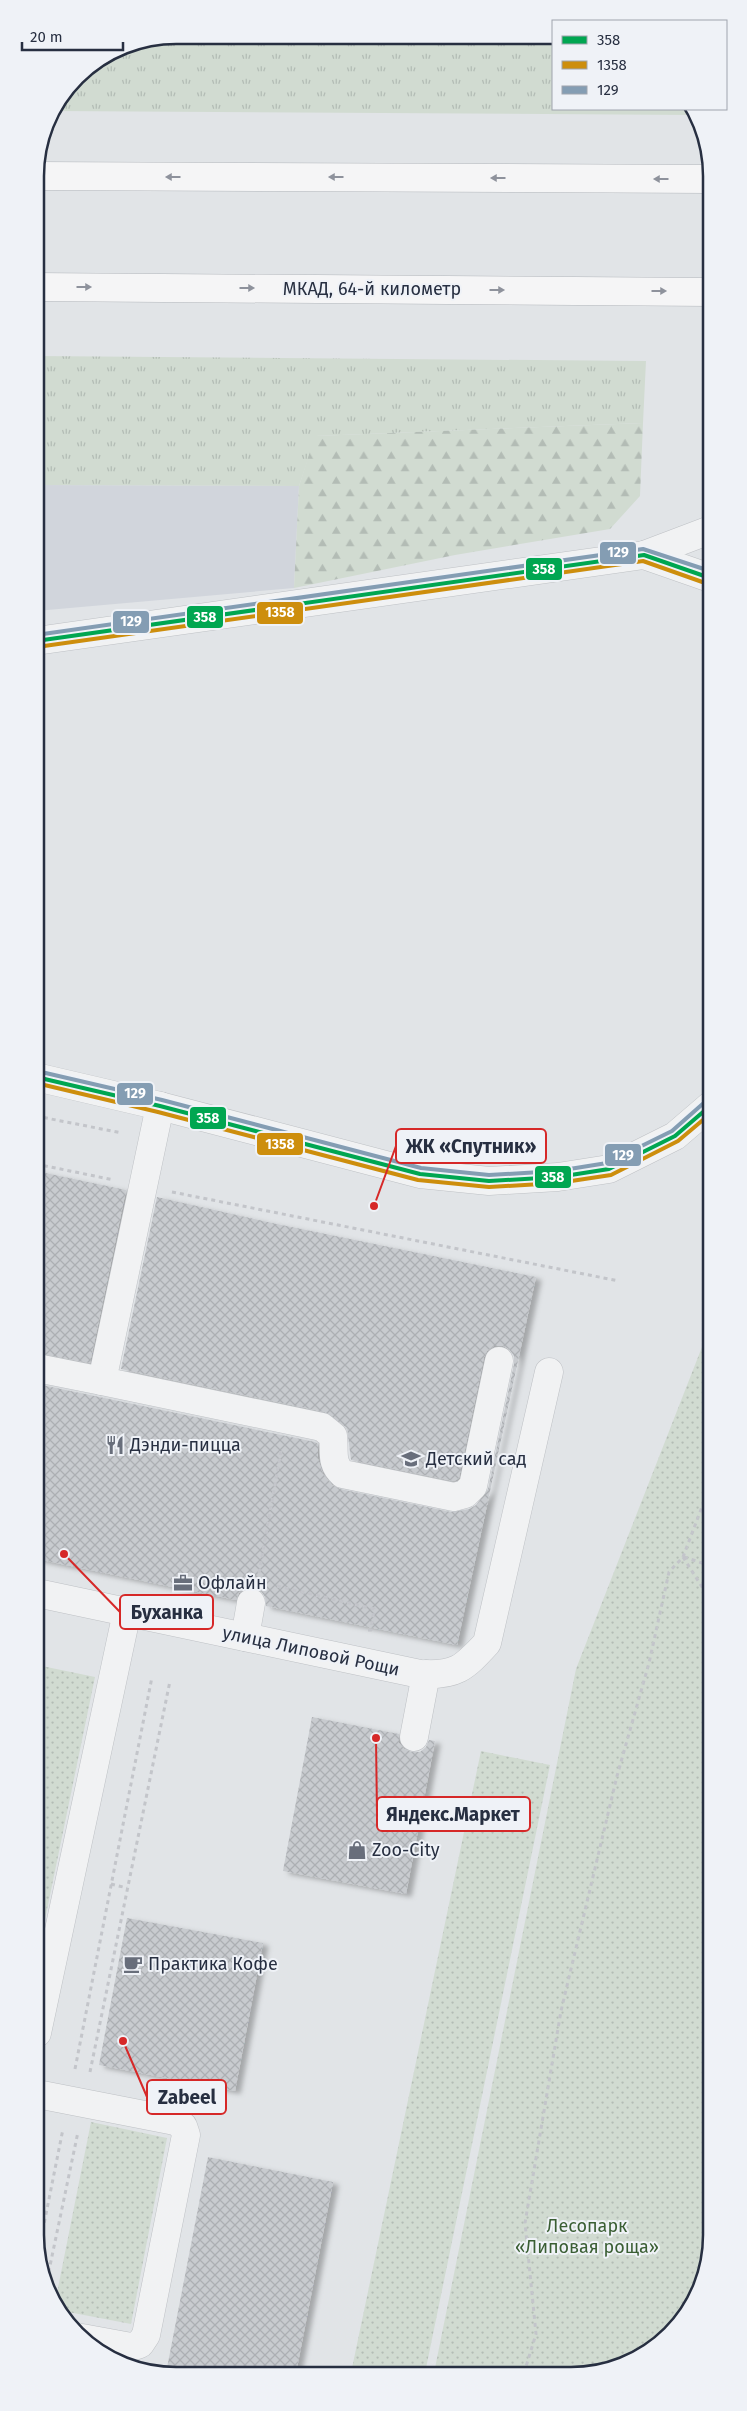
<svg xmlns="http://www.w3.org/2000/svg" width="747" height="2411" viewBox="0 0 747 2411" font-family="'Fira Sans',sans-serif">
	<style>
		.built { fill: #d1d5dc }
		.grass { fill: url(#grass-tufts) }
		.forest { fill: url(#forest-firs) }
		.park { fill: url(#park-dots) }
		.building { fill: url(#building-cross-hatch); filter: url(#shadow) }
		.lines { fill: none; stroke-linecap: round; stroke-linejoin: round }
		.minor-casing { stroke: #bec1c5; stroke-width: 29 }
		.highway-casing { stroke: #b3b7bc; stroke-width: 29 }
		.path { stroke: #c3c5ca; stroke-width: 3; stroke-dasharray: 4 4; stroke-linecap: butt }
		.minor { stroke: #f1f2f3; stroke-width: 28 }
		.highway { stroke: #f5f5f6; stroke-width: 28 }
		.bus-1-casing { stroke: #eff2f7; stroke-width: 8 }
		.bus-2-casing { stroke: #eff2f7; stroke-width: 8 }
		.bus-3-casing { stroke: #eff2f7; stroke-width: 8 }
		.bus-1 { stroke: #00a651; stroke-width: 4 }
		.bus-2 { stroke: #cd8e0d; stroke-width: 4 }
		.bus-3 { stroke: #849db3; stroke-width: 4 }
		.oneway { fill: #8e929c }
		.labels { text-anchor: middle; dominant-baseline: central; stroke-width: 4; stroke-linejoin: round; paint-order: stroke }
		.street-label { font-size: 18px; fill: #272f41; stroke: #eff2f7 }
		.poi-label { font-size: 18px; fill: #272f41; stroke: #eff2f7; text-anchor: start }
		.park-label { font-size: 18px; fill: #3a5e33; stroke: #eff2f7 }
		.rim { fill: none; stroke: #272f41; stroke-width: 2.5 }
		.leader { fill: none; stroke: #d62828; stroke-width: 2 }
		.callout-dot { fill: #d62828; stroke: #eff2f7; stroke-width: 2 }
		.callout { fill: #eff2f7; stroke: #d62828; stroke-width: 2 }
		.callout-label { font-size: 19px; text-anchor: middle; font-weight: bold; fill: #272f41 }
		.line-badge { stroke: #eff2f7; stroke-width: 2 }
		.badge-label { font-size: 14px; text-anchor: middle; font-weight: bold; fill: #fff }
	</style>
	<defs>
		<pattern id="grass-tufts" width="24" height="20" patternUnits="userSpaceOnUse" patternTransform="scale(1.25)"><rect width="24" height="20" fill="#d1dbd1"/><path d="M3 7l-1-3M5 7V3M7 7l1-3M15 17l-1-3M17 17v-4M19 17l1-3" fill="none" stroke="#b3bcb5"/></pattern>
		<pattern id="forest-firs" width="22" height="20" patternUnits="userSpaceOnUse" patternTransform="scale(1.25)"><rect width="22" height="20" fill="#d1dbd1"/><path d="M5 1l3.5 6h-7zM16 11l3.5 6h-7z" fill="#b3bcb5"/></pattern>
		<pattern id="park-dots" width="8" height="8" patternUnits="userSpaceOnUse" patternTransform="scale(1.25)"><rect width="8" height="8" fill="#d1dbd1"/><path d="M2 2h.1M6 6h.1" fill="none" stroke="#b3bcb5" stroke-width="1.8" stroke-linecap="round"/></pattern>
		<pattern id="building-cross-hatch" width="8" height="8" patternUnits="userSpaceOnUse" patternTransform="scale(1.25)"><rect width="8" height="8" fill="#c8cbcf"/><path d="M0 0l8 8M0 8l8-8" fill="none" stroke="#acafb3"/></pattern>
		<filter id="shadow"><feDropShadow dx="5.5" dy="3" stdDeviation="2.5" flood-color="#0004"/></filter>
	</defs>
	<rect width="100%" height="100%" fill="#e1e4e7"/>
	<!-- built -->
	<polygon class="built" points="36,485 299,486 294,588 36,611"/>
	<!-- grass -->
	<g class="grass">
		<polygon points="176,35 553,37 553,109 688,109 692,115 53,111 76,76 122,46"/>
		<polygon points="36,356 646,361 643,423 316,436 299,486 36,485"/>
	</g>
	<!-- forest -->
	<polygon class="forest" points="643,423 640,496 610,529 455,555 294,588 299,486 315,436"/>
	<!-- park -->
	<g class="park">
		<polygon points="711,1324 712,2244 701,2289 677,2328 641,2357 599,2373 434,2373 576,1669"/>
		<polygon points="37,1665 95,1677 37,1958"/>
		<polygon points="481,1751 550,1765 425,2373 351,2373"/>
		<polygon points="91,2122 167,2138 131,2324 63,2311 56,2298"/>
	</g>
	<!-- building -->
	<g class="building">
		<polygon points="36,1171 126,1190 90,1363 37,1353"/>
		<polygon points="157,1197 272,1223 536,1277 457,1645 266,1606 265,1597 261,1591 254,1588 245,1589 239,1593 236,1600 37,1559 37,1384 315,1442 318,1444 318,1459 323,1474 332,1485 340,1489 451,1512 469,1509 476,1505 488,1489 514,1364 514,1356 509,1349 503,1346 494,1346 487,1351 484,1357 459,1478 454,1481 351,1460 347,1428 325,1412 121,1369"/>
		<polygon points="312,1717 399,1734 399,1743 404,1749 411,1752 420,1752 426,1747 429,1740 435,1741 406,1894 283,1871"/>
		<polygon points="127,1918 263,1943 235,2091 99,2065"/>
		<polygon points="208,2157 333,2182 296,2373 166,2373"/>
	</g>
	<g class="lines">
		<!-- minor casing -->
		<g class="minor-casing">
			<g id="minor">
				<polyline points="644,555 710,578"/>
				<polyline points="36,641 644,555 710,530"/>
				<polyline points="36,1077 160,1106 420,1174 489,1181 558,1177 609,1169 675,1136 710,1106"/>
				<path d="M160,1106L102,1381L322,1427L333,1436C335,1451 330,1463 343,1474L454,1497L465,1494L473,1486L499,1361"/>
				<polyline points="37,1368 102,1381"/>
				<path d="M37,1593L420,1674C456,1676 464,1668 487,1643L549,1372"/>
				<polyline points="245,1637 251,1603"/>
				<polyline points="414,1737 426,1674"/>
				<polyline points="37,2033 127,1612"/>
				<polyline points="37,2094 175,2121 183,2126 186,2135 146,2335 140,2344 131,2347 82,2338"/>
			</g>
		</g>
		<!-- highway casing -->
		<g class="highway-casing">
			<g id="highway">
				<polyline points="35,176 709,179"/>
				<polyline points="35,287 710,292"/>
			</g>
		</g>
		<!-- path -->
		<g class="path">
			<polyline points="36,1116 122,1133"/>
			<polyline points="36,1164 114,1180"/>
			<polyline points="172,1192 619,1281"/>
			<polyline points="683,1557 711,1601"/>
			<polyline points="684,1557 711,1566"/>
			<polyline points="259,1573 281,1451"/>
			<polyline points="277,1586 374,1609 371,1630 368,1630"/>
			<polyline points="111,1884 127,1888"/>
			<polyline points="75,2069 152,1677"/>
			<polyline points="90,2072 170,1681"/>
			<polyline points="38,2254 63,2129"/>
			<polyline points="47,2280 78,2132"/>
			<polyline points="524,2373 536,2334 525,2223 561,2011 617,1776 649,1663 669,1572 683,1557 711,1483"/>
		</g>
		<!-- minor -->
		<use href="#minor" class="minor"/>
		<!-- highway -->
		<use href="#highway" class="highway"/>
		<!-- bus-1 casing -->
		<g class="bus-1-casing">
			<g id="bus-1">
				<polyline points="36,641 644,555 710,578"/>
				<polyline points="36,1077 160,1106 420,1174 489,1181 558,1177 609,1169 675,1136 710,1106"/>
			</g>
		</g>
		<!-- bus-2 casing -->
		<g class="bus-2-casing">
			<g id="bus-2">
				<polyline points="37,647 643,561 708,584"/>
				<polyline points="36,1083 158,1112 418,1180 489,1187 558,1183 611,1175 678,1141 710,1114"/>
			</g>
		</g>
		<!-- bus-3 casing -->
		<g class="bus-3-casing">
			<g id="bus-3">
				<polyline points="36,635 643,549 710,571"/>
				<polyline points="37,1071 162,1100 421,1168 489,1175 557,1171 607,1163 672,1131 706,1101"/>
			</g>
		</g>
		<!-- bus-1 -->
		<use href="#bus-1" class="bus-1"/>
		<!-- bus-2 -->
		<use href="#bus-2" class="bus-2"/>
		<!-- bus-3 -->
		<use href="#bus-3" class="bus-3"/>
	</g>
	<!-- one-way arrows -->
	<defs><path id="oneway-solid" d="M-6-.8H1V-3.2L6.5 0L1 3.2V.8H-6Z" transform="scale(1.25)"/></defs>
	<g class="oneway">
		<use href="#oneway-solid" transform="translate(173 177) rotate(-180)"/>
		<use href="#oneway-solid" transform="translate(336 177) rotate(-180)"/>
		<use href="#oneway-solid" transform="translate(498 178) rotate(-180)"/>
		<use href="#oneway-solid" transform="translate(661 179) rotate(-180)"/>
		<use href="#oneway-solid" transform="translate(84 287)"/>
		<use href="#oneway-solid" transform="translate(247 288)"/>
		<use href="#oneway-solid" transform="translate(497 290)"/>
		<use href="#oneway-solid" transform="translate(659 291)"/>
	</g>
	<!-- icons -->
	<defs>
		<g id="restaurant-bare" transform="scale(1.5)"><path d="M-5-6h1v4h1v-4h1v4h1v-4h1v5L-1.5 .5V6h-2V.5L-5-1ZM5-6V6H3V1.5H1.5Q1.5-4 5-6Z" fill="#686e7b" stroke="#eff2f7" stroke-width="2.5" paint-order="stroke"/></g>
		<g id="school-bare" transform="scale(1.5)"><path d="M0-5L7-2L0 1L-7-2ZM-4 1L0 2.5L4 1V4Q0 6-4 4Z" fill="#686e7b" stroke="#eff2f7" stroke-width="2.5" paint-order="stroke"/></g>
		<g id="office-bare" transform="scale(1.5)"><path d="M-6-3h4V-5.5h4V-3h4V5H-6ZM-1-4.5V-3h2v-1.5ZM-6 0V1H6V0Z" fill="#686e7b" stroke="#eff2f7" stroke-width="2.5" paint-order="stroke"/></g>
		<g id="shop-bare" transform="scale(1.5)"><path d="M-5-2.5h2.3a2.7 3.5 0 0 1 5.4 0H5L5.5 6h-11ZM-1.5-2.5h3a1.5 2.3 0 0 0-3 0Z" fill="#686e7b" stroke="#eff2f7" stroke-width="2.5" paint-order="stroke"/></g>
		<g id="cafe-bare" transform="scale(1.5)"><path d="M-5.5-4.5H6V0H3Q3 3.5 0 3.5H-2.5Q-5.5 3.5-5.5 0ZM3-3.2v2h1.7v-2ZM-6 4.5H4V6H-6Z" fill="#686e7b" stroke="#eff2f7" stroke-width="2.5" paint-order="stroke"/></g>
	</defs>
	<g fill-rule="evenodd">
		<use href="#restaurant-bare" x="115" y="1445"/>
		<use href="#school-bare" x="411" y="1459"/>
		<use href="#office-bare" x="183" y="1583"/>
		<use href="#shop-bare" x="357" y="1850"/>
		<use href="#cafe-bare" x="133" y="1964"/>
	</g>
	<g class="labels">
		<!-- street labels -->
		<g class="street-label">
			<text x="372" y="289">МКАД, 64-й километр</text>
			<text transform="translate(311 1651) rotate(12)">улица Липовой Рощи</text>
		</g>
		<!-- poi labels -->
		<g class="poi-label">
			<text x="130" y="1445">Дэнди-пицца</text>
			<text x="426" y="1459">Детский сад</text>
			<text x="198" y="1583">Офлайн</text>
			<text x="372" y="1850">Zoo-City</text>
			<text x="148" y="1964">Практика Кофе</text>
		</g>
		<!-- park labels -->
		<g class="park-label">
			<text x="587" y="2226">Лесопарк<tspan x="587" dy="21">«Липовая роща»</tspan></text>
		</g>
	</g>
	<!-- crop -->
	<path d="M0 0H747V2411H0ZM176 44H571A132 132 0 0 1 703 176V2235A132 132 0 0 1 571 2367H176A132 132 0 0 1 44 2235V176A132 132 0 0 1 176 44Z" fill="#eff2f7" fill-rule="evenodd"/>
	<path class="rim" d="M176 44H571A132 132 0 0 1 703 176V2235A132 132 0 0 1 571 2367H176A132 132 0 0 1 44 2235V176A132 132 0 0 1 176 44Z"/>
	<!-- callouts -->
	<path class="leader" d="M374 1206L396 1146M64 1554L120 1612M376 1738L377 1814M123 2041L147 2097"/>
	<g class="callout-dot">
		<circle cx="374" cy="1206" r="5"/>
		<circle cx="64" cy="1554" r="5"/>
		<circle cx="376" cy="1738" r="5"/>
		<circle cx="123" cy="2041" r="5"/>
	</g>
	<g class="callout">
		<rect x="396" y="1129" width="150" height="34" rx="5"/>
		<rect x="120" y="1595" width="93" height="34" rx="5"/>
		<rect x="377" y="1797" width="153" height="34" rx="5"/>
		<rect x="147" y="2080" width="79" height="34" rx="5"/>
	</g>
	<g class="callout-label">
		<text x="471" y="1153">ЖК «Спутник»</text>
		<text x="167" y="1619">Буханка</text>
		<text x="453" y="1821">Яндекс.Маркет</text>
		<text x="187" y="2104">Zabeel</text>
	</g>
	<g class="line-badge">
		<rect x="599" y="541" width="38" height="24" rx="5" fill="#849db3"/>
		<rect x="525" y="557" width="38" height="24" rx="5" fill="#00a651"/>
		<rect x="256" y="601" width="48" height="24" rx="5" fill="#cd8e0d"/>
		<rect x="186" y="605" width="38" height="24" rx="5" fill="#00a651"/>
		<rect x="112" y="610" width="38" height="24" rx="5" fill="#849db3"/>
		<rect x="116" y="1082" width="38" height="24" rx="5" fill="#849db3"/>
		<rect x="189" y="1106" width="38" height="24" rx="5" fill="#00a651"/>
		<rect x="256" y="1132" width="48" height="24" rx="5" fill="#cd8e0d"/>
		<rect x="604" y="1143" width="38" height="24" rx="5" fill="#849db3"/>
		<rect x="534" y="1165" width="38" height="24" rx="5" fill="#00a651"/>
	</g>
	<g class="badge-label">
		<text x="618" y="557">129</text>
		<text x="544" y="574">358</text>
		<text x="280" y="617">1358</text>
		<text x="205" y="622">358</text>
		<text x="131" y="626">129</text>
		<text x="135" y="1098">129</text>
		<text x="208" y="1123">358</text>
		<text x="280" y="1149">1358</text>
		<text x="623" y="1160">129</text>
		<text x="553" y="1182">358</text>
	</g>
	<!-- legend -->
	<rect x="552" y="20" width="175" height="90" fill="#eff2f7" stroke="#9fa4ae"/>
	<rect x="562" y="36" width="25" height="8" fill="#00a651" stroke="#9fa4ae"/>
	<text x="597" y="45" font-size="15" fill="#272f41">358</text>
	<rect x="562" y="61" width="25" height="8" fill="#cd8e0d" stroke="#9fa4ae"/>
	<text x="597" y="70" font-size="15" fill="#272f41">1358</text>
	<rect x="562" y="86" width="25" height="8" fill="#849db3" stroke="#9fa4ae"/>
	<text x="597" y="95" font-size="15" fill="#272f41">129</text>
	<!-- scale -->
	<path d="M22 42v8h101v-8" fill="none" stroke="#272f41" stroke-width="2.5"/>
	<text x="30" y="42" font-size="15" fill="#272f41" stroke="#eff2f7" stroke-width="4" paint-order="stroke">20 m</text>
</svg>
